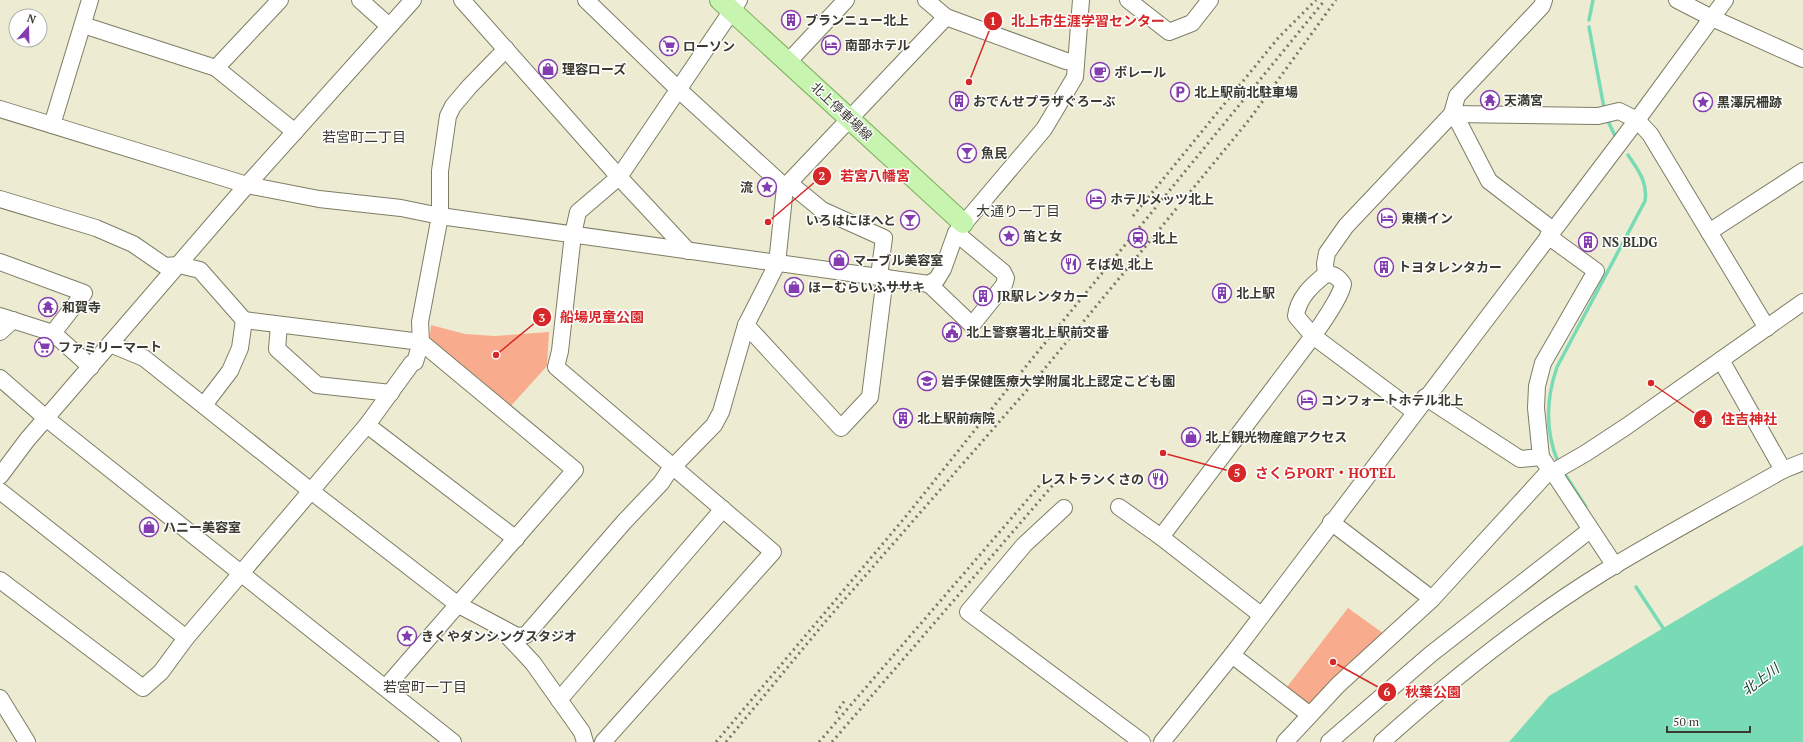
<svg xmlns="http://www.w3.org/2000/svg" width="1803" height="742" viewBox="0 0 1803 742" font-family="'PT Serif','Noto Sans JP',serif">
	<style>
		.green { fill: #f9ac8d }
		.water { fill: #79dbb5 }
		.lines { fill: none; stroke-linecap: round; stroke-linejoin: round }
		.stream { stroke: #79dbb5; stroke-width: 3.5 }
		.minor-casing { stroke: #7e7d65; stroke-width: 18 }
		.major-casing { stroke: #7eae5f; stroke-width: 22 }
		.minor { stroke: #fff; stroke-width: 16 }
		.major { stroke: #c7f4ae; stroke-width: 20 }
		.rail { stroke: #7a7969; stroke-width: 3; stroke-dasharray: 2 4; stroke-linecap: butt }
		.labels { text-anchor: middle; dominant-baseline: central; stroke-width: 3; stroke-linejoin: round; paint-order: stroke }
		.poi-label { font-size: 13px; font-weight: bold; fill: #3b3a30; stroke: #fff; text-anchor: start }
		.street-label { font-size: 13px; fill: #3b3a30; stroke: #fff }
		.neighbourhood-label { font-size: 14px; fill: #3b3a30; stroke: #fff }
		.water-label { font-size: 14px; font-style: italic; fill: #133f30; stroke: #fff }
		.leader { fill: none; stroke: #d62828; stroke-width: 1.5 }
		.callout-dot { fill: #d62828; stroke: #fff; stroke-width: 1.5 }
		.mark-label { font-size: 12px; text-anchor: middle; font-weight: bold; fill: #fff }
		.callout-label { font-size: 14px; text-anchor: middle; font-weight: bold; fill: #d62828; stroke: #fff; stroke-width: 3; stroke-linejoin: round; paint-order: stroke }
	</style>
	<rect width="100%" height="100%" fill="#edecd2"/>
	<!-- green -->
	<g class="green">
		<polygon points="431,325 465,334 495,336 549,332 547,366 510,407 429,343"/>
		<polygon points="1348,608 1387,636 1311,705 1287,687"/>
	</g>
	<!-- water -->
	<polygon class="water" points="1803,545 1803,742 1509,742 1549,696"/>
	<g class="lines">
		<!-- stream -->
		<g class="stream">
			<polyline points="1589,20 1593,0"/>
			<polyline points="1589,27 1604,108"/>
			<polyline points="1607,119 1616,138"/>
			<path d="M1558,462C1545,431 1546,399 1557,367L1645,201C1648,182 1638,170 1628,155"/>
			<polyline points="1566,476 1586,507"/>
			<polyline points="1636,587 1665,631"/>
		</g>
		<!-- minor casing -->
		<g class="minor-casing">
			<g id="minor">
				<polyline points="360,0 389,26"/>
				<polyline points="462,0 619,177 688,251"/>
				<polyline points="926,0 946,17 1066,61 1076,62"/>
				<polyline points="1128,0 1169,32 1192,23 1210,0"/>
				<polyline points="1677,0 1712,18 1803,59"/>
				<polyline points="83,25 216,68 295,132"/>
				<polyline points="788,62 846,0"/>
				<polyline points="216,68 280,0"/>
				<polyline points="0,109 247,185 319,199 401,208 440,216 929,284 937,279 943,269 956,233 1044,129 1075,77 1081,0"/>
				<polyline points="1452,114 1598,116 1619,111 1637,120 1650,134 1767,328"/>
				<polyline points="1452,114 1459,123 1489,181 1553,230"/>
				<polyline points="52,125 90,0"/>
				<polyline points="789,183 822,210 884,238 879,276"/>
				<polyline points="785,187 946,17"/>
				<polyline points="0,199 96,228 133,244 165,266 179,265 200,270 244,320 421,342 575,470 386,687"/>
				<polyline points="1709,232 1803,171"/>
				<polyline points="0,262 84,293 53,333"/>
				<polyline points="1326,274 1325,264 1327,253 1346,226 1452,114 1457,96 1542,6 1544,0"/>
				<polyline points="929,284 972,325 1004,285 1006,278 1003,272 956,233"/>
				<polyline points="0,316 53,333 91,367"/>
				<polyline points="279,325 277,349 317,385 391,393"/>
				<polyline points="746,325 841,428 870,397 885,277"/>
				<polyline points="0,332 13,320"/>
				<polyline points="110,344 144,358 311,491 457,604 517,636 526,635 624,522 661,483 669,471 714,425 721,412 746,325 777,264 785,187 679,90 586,0"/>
				<polyline points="1721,360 1783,470"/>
				<polyline points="0,378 47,419 453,742"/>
				<polyline points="1425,397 1520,459 1541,457"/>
				<polyline points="204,405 230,371 240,348 244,320"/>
				<polyline points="367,425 516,539"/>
				<polyline points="0,476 27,440 247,185 413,0"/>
				<polyline points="0,491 186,638"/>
				<polyline points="1119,507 1161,537 1261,615"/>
				<polyline points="1064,508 1024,545 968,612 1142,742"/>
				<polyline points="1331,522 1432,599"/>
				<path d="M1161,537L1313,336C1321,325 1341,296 1343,284C1338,277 1334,274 1326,274C1312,285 1298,298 1296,316L1313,336L1415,412"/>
				<polyline points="1615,566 1553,472 1586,453 1627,426 1803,302"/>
				<polyline points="0,580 143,688 161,672 186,638 367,425 412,363 415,362 421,342 420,322 440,216 440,171 448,116 453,106 469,87 506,49"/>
				<polyline points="503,631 533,663 582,732 585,742"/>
				<polyline points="1232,655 1310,715"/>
				<polyline points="0,698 27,742"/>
				<polyline points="559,700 723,509"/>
				<polyline points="603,742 773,552 556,367 560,351 573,234 578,212 619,177 739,0"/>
				<polyline points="1162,742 1232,655 1637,120 1725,0"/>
				<polyline points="1285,742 1338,685 1432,599 1550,470 1541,457 1536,408 1537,386 1543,363 1596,271 1548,236"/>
				<polyline points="1329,742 1431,654 1590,530"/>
				<path d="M1382,742C1451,680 1523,622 1602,573C1661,537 1723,504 1783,470L1803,462"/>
			</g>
		</g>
		<!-- major casing -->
		<g class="major-casing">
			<polyline id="major" points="720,0 963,223"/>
		</g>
		<!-- minor -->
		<use href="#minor" class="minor"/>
		<!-- major -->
		<use href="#major" class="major"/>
		<!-- rail -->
		<g class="rail">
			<polyline points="1133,216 1279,37 1316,0"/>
			<polyline points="836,713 845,700"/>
			<polyline points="716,742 907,515 1014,381 1325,0"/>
			<polyline points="726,742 825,622 1027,390 1145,247 1249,120 1336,0"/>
			<polyline points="819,742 1046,478"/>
			<polyline points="832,742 1053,485"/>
		</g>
	</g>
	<!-- icons -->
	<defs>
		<g id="building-ring" transform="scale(1)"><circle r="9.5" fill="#fff" stroke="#833db0" stroke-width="1.5"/><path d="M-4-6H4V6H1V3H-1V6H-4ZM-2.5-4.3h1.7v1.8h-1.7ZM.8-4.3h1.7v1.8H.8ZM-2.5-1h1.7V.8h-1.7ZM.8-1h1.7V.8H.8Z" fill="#833db0"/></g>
		<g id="hotel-ring" transform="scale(1)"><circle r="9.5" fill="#fff" stroke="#833db0" stroke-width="1.5"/><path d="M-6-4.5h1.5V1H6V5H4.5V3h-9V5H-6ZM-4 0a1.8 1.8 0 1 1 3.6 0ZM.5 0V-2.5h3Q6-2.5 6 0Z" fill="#833db0"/></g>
		<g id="supermarket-ring" transform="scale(1)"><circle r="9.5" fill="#fff" stroke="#833db0" stroke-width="1.5"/><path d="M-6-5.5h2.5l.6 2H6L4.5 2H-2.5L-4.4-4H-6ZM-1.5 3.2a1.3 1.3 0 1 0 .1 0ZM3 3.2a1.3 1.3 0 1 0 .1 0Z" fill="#833db0"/></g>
		<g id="shop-ring" transform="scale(1)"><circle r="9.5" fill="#fff" stroke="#833db0" stroke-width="1.5"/><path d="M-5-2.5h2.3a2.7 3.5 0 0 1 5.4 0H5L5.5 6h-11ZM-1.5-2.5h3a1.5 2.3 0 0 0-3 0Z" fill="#833db0"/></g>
		<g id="cafe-ring" transform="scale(1)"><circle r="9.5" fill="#fff" stroke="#833db0" stroke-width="1.5"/><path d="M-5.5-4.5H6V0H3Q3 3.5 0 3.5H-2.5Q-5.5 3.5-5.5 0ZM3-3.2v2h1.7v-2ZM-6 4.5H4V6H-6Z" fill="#833db0"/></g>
		<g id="parking-ring" transform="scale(1)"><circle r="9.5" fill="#fff" stroke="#833db0" stroke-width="1.5"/><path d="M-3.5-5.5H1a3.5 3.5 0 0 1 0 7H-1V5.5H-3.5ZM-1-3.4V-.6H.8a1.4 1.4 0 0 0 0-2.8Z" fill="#833db0"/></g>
		<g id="temple-ring" transform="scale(1)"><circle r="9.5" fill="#fff" stroke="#833db0" stroke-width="1.5"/><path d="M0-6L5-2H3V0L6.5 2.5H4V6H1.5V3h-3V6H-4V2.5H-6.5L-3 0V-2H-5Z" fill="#833db0"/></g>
		<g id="sight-ring" transform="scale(1)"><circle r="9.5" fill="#fff" stroke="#833db0" stroke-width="1.5"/><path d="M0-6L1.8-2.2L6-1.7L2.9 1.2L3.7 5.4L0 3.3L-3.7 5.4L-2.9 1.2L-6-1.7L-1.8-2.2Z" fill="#833db0"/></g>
		<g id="bar-ring" transform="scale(1)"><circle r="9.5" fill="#fff" stroke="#833db0" stroke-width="1.5"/><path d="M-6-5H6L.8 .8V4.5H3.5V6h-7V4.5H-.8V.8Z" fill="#833db0"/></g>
		<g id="station-ring" transform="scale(1)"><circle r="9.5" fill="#fff" stroke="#833db0" stroke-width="1.5"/><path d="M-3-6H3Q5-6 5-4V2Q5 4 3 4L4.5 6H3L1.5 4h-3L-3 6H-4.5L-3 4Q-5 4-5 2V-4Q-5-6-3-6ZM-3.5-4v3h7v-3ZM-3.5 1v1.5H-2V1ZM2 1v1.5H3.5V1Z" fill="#833db0"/></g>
		<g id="restaurant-ring" transform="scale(1)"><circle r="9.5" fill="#fff" stroke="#833db0" stroke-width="1.5"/><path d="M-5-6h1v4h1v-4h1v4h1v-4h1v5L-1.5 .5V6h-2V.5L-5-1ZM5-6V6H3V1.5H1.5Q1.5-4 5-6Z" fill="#833db0"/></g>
		<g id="civic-ring" transform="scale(1)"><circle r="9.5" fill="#fff" stroke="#833db0" stroke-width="1.5"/><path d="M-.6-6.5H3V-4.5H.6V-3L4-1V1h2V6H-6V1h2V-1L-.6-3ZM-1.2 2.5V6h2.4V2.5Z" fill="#833db0"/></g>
		<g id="school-ring" transform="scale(1)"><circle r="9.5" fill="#fff" stroke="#833db0" stroke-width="1.5"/><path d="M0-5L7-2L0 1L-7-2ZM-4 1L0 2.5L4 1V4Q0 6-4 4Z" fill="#833db0"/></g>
	</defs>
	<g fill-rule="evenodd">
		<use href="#building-ring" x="791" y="20"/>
		<use href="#hotel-ring" x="831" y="45"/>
		<use href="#supermarket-ring" x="669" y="46"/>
		<use href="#shop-ring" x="548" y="69"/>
		<use href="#cafe-ring" x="1100" y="72"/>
		<use href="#parking-ring" x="1180" y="92"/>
		<use href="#temple-ring" x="1490" y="100"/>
		<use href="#building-ring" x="959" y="101"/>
		<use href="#sight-ring" x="1703" y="102"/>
		<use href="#bar-ring" x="967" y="153"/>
		<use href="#sight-ring" x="767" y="187"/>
		<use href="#hotel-ring" x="1096" y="199"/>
		<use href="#hotel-ring" x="1387" y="218"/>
		<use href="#bar-ring" x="910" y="220"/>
		<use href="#sight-ring" x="1009" y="236"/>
		<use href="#station-ring" x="1138" y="238"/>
		<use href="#building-ring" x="1588" y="242"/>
		<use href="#shop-ring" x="839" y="260"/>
		<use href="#restaurant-ring" x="1071" y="264"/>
		<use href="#building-ring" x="1384" y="267"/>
		<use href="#shop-ring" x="794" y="287"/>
		<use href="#building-ring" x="1222" y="293"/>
		<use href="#building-ring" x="983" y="296"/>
		<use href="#temple-ring" x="48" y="307"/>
		<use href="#civic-ring" x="952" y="332"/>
		<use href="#supermarket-ring" x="44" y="347"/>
		<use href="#school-ring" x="927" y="381"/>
		<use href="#hotel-ring" x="1307" y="400"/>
		<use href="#building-ring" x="903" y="418"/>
		<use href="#shop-ring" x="1191" y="437"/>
		<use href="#restaurant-ring" x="1158" y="479"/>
		<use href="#shop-ring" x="149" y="527"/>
		<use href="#sight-ring" x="407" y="636"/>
	</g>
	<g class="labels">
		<!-- poi labels -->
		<g class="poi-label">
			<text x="805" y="20">ブランニュー北上</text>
			<text x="845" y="45">南部ホテル</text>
			<text x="683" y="46">ローソン</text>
			<text x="562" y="69">理容ローズ</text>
			<text x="1114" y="72">ボレール</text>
			<text x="1194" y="92">北上駅前北駐車場</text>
			<text x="1504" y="100">天満宮</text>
			<text x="973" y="101">おでんせプラザぐろーぶ</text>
			<text x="1717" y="102">黒澤尻柵跡</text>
			<text x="981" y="153">魚民</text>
			<text x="753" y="187" text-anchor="end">流</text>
			<text x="1110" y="199">ホテルメッツ北上</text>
			<text x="1401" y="218">東横イン</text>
			<text x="896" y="220" text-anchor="end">いろはにほへと</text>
			<text x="1023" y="236">笛と女</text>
			<text x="1152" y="238">北上</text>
			<text x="1602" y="242">NS BLDG</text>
			<text x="853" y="260">マーブル美容室</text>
			<text x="1085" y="264">そば処 北上</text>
			<text x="1398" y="267">トヨタレンタカー</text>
			<text x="808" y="287">ほーむらいふササキ</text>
			<text x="1236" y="293">北上駅</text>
			<text x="997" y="296">JR駅レンタカー</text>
			<text x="62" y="307">和賀寺</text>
			<text x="966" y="332">北上警察署北上駅前交番</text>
			<text x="58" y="347">ファミリーマート</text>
			<text x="941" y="381">岩手保健医療大学附属北上認定こども園</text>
			<text x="1321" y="400">コンフォートホテル北上</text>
			<text x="917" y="418">北上駅前病院</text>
			<text x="1205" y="437">北上観光物産館アクセス</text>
			<text x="1144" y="479" text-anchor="end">レストランくさの</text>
			<text x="163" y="527">ハニー美容室</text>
			<text x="421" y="636">きくやダンシングスタジオ</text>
		</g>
		<!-- street labels -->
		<g class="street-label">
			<text transform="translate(842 111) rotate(43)">北上停車場線</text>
		</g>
		<!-- neighbourhood labels -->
		<g class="neighbourhood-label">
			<text x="364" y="136">若宮町二丁目</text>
			<text x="1018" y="210">大通り一丁目</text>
			<text x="425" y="686">若宮町一丁目</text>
		</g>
		<!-- water labels -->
		<g class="water-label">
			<text transform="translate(1760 679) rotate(-37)">北上川</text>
		</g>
	</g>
	<!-- callouts -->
	<path class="leader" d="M969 82L993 21M768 222L822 176M496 355L542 317M1651 383L1703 419M1163 453L1237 473M1333 662L1387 692"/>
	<g class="callout-dot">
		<circle cx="969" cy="82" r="4"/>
		<circle cx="768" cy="222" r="4"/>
		<circle cx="496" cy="355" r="4"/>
		<circle cx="1651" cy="383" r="4"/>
		<circle cx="1163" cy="453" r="4"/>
		<circle cx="1333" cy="662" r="4"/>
		<circle cx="993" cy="21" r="10"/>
		<circle cx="822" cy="176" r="10"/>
		<circle cx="542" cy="317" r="10"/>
		<circle cx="1703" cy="419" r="10"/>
		<circle cx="1237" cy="473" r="10"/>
		<circle cx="1387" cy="692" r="10"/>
	</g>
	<g class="mark-label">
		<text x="993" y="25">1</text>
		<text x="822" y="180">2</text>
		<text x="542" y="322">3</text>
		<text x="1703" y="424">4</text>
		<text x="1237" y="477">5</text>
		<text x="1387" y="696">6</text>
	</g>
	<g class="callout-label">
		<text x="1088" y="26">北上市生涯学習センター</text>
		<text x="875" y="181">若宮八幡宮</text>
		<text x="602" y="322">船場児童公園</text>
		<text x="1749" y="424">住吉神社</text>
		<text x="1325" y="478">さくらPORT・HOTEL</text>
		<text x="1433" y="697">秋葉公園</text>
	</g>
	<!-- north arrow -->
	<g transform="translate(28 28) rotate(20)"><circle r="19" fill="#ffffff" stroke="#b1b0ac"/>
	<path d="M0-3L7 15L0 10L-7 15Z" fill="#833db0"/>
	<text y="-6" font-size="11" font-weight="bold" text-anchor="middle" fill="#3b3a30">N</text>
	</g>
	<!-- scale -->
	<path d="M1667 726v6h83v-6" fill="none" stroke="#3b3a30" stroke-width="2"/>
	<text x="1673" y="726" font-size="12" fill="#3b3a30" stroke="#ffffff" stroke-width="3" paint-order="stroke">50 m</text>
</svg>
